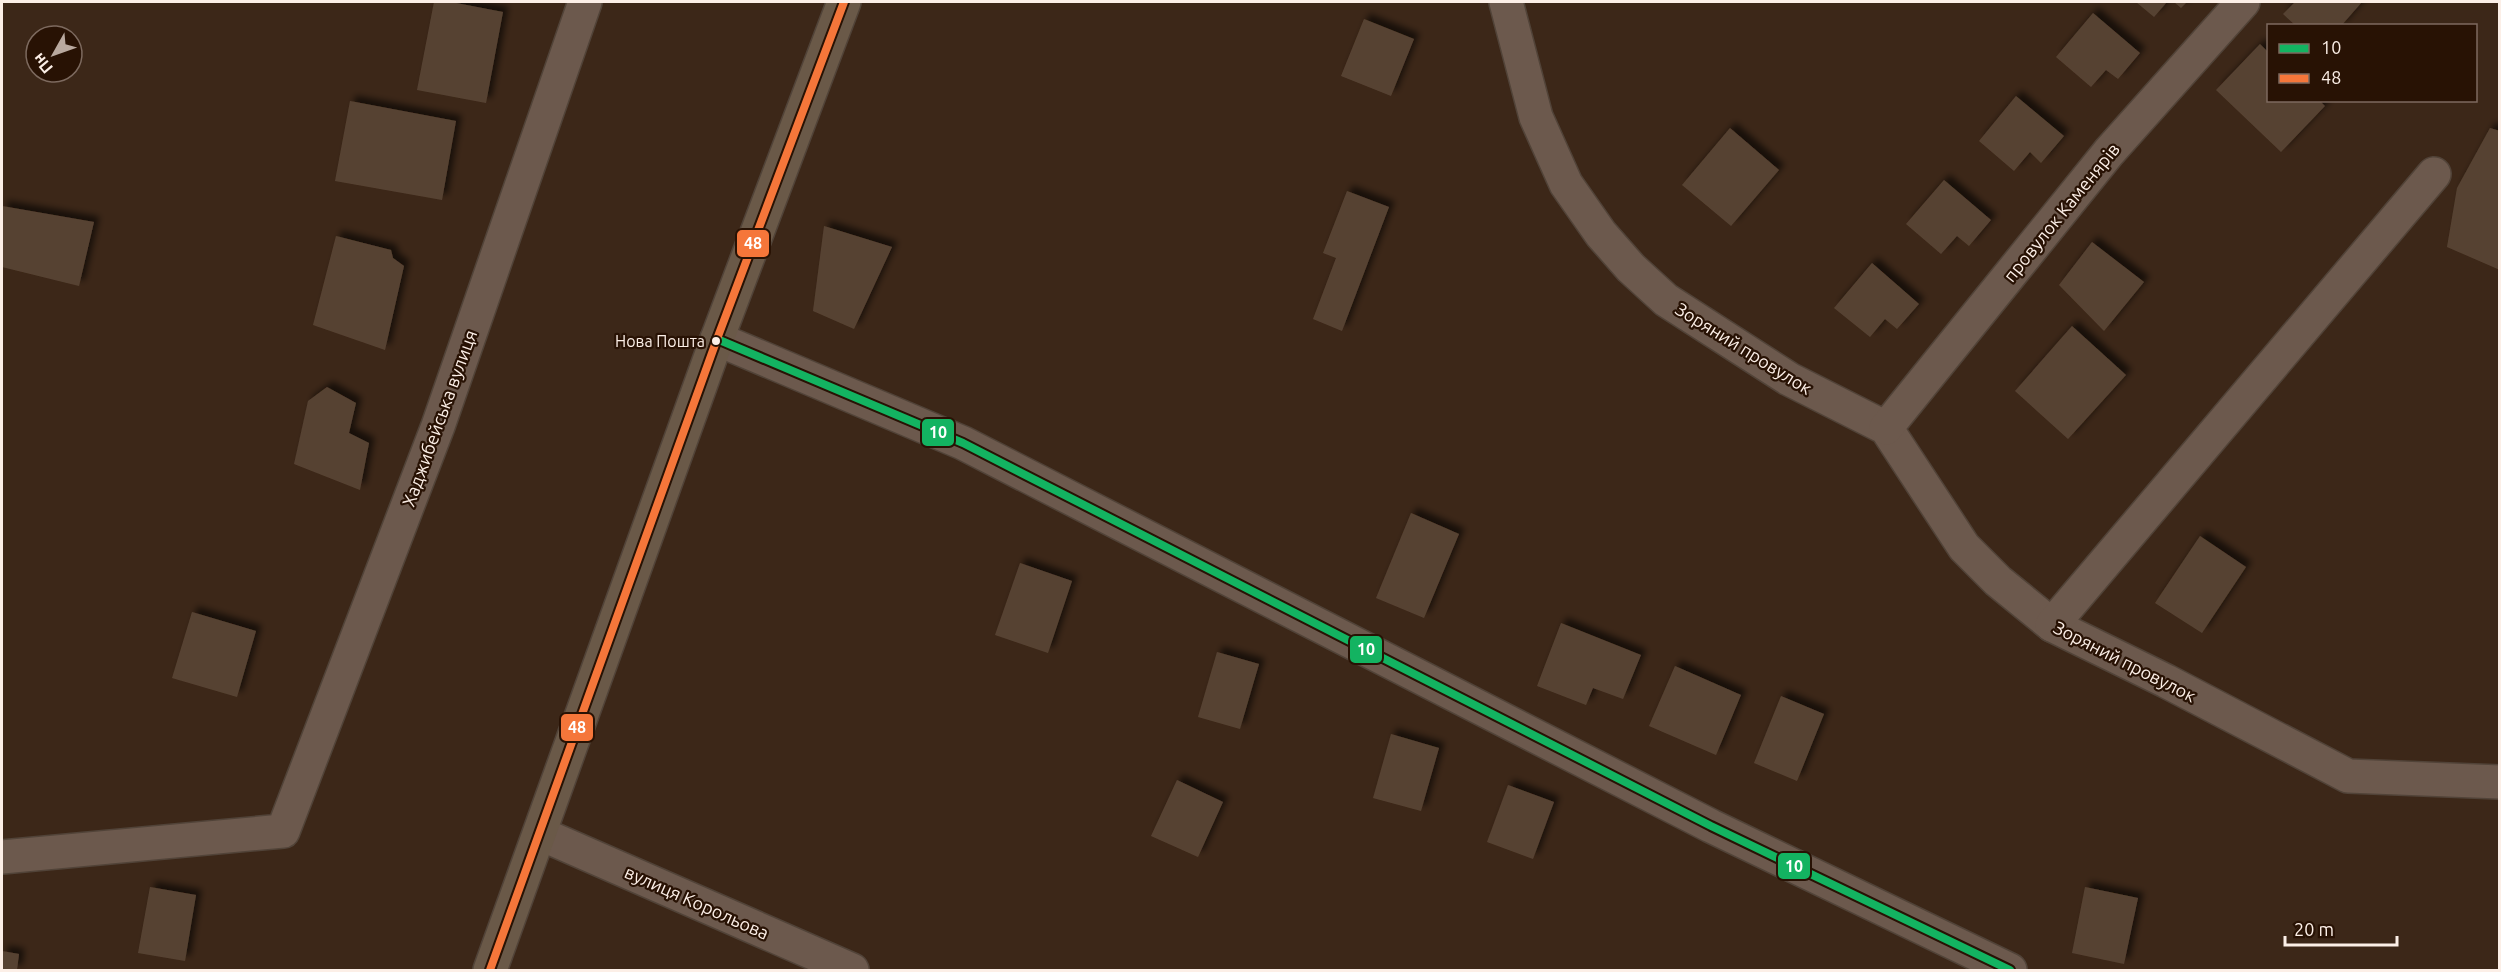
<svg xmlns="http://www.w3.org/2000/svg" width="2501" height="972" viewBox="0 0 2501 972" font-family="Ubuntu,sans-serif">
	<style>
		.building { fill: #574333; filter: url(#shadow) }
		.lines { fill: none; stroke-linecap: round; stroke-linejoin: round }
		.street-casing { stroke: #514338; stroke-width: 36 }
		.secondary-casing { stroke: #514338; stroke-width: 36 }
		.street { stroke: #6c594d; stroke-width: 33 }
		.secondary { stroke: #6a5948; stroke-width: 33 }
		.bus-1-casing { stroke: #281204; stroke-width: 12 }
		.bus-2-casing { stroke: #281204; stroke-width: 12 }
		.bus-1 { stroke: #13b361; stroke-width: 8 }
		.bus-2 { stroke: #f5763a; stroke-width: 8 }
		.bus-dot { fill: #fcefe7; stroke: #281204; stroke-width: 2 }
		.labels { text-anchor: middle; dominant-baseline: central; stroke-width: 4.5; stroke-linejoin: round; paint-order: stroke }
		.bus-label { font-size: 16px; fill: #fcefe7; stroke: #281204; text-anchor: end }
		.street-label { font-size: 18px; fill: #fcefe7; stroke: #281204 }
		.line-badge { stroke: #281204; stroke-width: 2 }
		.badge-label { font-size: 16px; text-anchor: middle; font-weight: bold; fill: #fff }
	</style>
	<defs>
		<filter id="shadow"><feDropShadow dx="5.5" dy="-5.5" stdDeviation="3" flood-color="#0009"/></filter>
	</defs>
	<rect width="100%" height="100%" fill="#3c2718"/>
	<!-- building -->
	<g class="building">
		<polygon points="434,2 451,2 503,12 486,103 417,90"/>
		<polygon points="2136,2 2167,2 2154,17"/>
		<polygon points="2174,2 2187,2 2181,8"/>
		<polygon points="2295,2 2362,2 2341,26 2296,26 2283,14"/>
		<polygon points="2093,13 2140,53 2118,79 2106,70 2091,87 2056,57"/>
		<polygon points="1364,19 1414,39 1391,96 1341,76"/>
		<polygon points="2260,44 2268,52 2268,100 2319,100 2325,106 2281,152 2216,90"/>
		<polygon points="2016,96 2064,136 2041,163 2030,152 2014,171 1979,141"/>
		<polygon points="350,101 456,121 442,200 335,181"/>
		<polygon points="1730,128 1779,170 1731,226 1682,185"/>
		<polygon points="2490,128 2500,131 2500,270 2447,247 2457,188"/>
		<polygon points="1944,180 1991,220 1969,246 1957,236 1941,254 1906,224"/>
		<polygon points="1347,191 1389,207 1342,331 1313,319 1336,258 1323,253"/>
		<polygon points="2,206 94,222 79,286 2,267"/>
		<polygon points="824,226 892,247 854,329 813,311"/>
		<polygon points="336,236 391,250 393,258 404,266 385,350 313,325"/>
		<polygon points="2092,242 2144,282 2104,331 2059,285"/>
		<polygon points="1872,263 1919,304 1897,329 1885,319 1870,337 1834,308"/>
		<polygon points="2072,326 2126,375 2068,439 2015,391"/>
		<polygon points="327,387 356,403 349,433 369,443 360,490 294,464 308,401"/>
		<polygon points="1411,513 1459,534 1424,618 1376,598"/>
		<polygon points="2200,536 2246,567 2202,633 2155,603"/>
		<polygon points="1020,563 1072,581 1048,653 995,635"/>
		<polygon points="192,612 256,631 237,697 172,678"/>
		<polygon points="1561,623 1641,655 1623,699 1593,688 1586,705 1537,686"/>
		<polygon points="1217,652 1259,664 1240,729 1198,717"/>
		<polygon points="1675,666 1741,695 1716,755 1649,726"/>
		<polygon points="1781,696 1824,714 1797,781 1754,763"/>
		<polygon points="1391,734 1439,748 1421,811 1373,798"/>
		<polygon points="1177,780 1223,802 1198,857 1151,836"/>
		<polygon points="1508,785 1554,802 1533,859 1487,842"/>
		<polygon points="150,887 196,895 185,961 138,953"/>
		<polygon points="2085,887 2138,898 2124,964 2072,953"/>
		<polygon points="2,951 19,954 17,970 2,970"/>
	</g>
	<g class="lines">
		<!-- street casing -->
		<g class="street-casing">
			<g id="street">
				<polyline points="1506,2 1536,117 1566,184 1601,234 1631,268 1666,300 1789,379 1886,428 1964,547 1998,581 2052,625 2166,681 2348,776 2500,782"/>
				<polyline points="717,339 963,443 1711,826 2010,970"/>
				<polyline points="1886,428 2109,152 2243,2"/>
				<polyline points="2052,625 2434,174"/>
				<polyline points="541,834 852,970"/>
				<polyline points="2,857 283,831 438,426 585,2"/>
			</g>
		</g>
		<!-- secondary casing -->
		<g class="secondary-casing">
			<polyline id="secondary" points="490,970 717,339 844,2"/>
		</g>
		<!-- street -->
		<use href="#street" class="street"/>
		<!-- secondary -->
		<use href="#secondary" class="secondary"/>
		<!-- bus-1 casing -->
		<g class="bus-1-casing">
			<polyline id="bus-1" points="717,339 963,443 1711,826 2010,970"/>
		</g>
		<!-- bus-2 casing -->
		<g class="bus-2-casing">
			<polyline id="bus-2" points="490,970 717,339 844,2"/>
		</g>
		<!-- bus-1 -->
		<use href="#bus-1" class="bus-1"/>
		<!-- bus-2 -->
		<use href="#bus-2" class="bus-2"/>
	</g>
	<!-- markers -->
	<circle class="bus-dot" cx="716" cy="341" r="5"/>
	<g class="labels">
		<!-- bus labels -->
		<g class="bus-label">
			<text x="705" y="341">Нова Пошта</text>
		</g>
		<!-- street labels -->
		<g class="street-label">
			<text transform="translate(2061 212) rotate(-51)">провулок Каменярів</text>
			<text transform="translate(1744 348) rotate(32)">Зоряний провулок</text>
			<text transform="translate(439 418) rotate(-70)">Хаджибейська вулиця</text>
			<text transform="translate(2125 661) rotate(27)">Зоряний провулок</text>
			<text transform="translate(697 902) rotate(24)">вулиця Корольова</text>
		</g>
	</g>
	<g class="line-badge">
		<rect x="736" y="229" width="34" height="29" rx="6" fill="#f5763a"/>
		<rect x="921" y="418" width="34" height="29" rx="6" fill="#13b361"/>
		<rect x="1349" y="635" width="34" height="29" rx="6" fill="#13b361"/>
		<rect x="560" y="713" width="34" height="29" rx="6" fill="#f5763a"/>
		<rect x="1777" y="852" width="34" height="28" rx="6" fill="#13b361"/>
	</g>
	<g class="badge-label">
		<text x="753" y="249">48</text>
		<text x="938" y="438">10</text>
		<text x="1366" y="655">10</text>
		<text x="577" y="733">48</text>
		<text x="1794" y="872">10</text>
	</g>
	<!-- border -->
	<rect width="2501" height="972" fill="none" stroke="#fcefe7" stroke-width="6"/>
	<!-- legend -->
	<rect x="2267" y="24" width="210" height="78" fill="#281204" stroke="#7d6a5f" stroke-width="1.5"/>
	<rect x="2279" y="44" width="30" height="9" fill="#13b361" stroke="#7d6a5f" stroke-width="1.5"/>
	<text x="2321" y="54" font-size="18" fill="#fcefe7">10</text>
	<rect x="2279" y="74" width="30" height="9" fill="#f5763a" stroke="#7d6a5f" stroke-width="1.5"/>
	<text x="2321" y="84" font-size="18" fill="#fcefe7">48</text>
	<!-- north arrow -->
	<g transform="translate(54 54) rotate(230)"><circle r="28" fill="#281204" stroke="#7d6a5f" stroke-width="1.5"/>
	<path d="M0-4.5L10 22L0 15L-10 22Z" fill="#b9a99f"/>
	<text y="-9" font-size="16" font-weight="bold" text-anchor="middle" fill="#fcefe7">Пн</text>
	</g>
	<!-- scale -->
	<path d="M2285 936v9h112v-9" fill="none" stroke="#fcefe7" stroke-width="3"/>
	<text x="2294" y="936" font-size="18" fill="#fcefe7" stroke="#281204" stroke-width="4.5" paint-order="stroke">20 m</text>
</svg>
